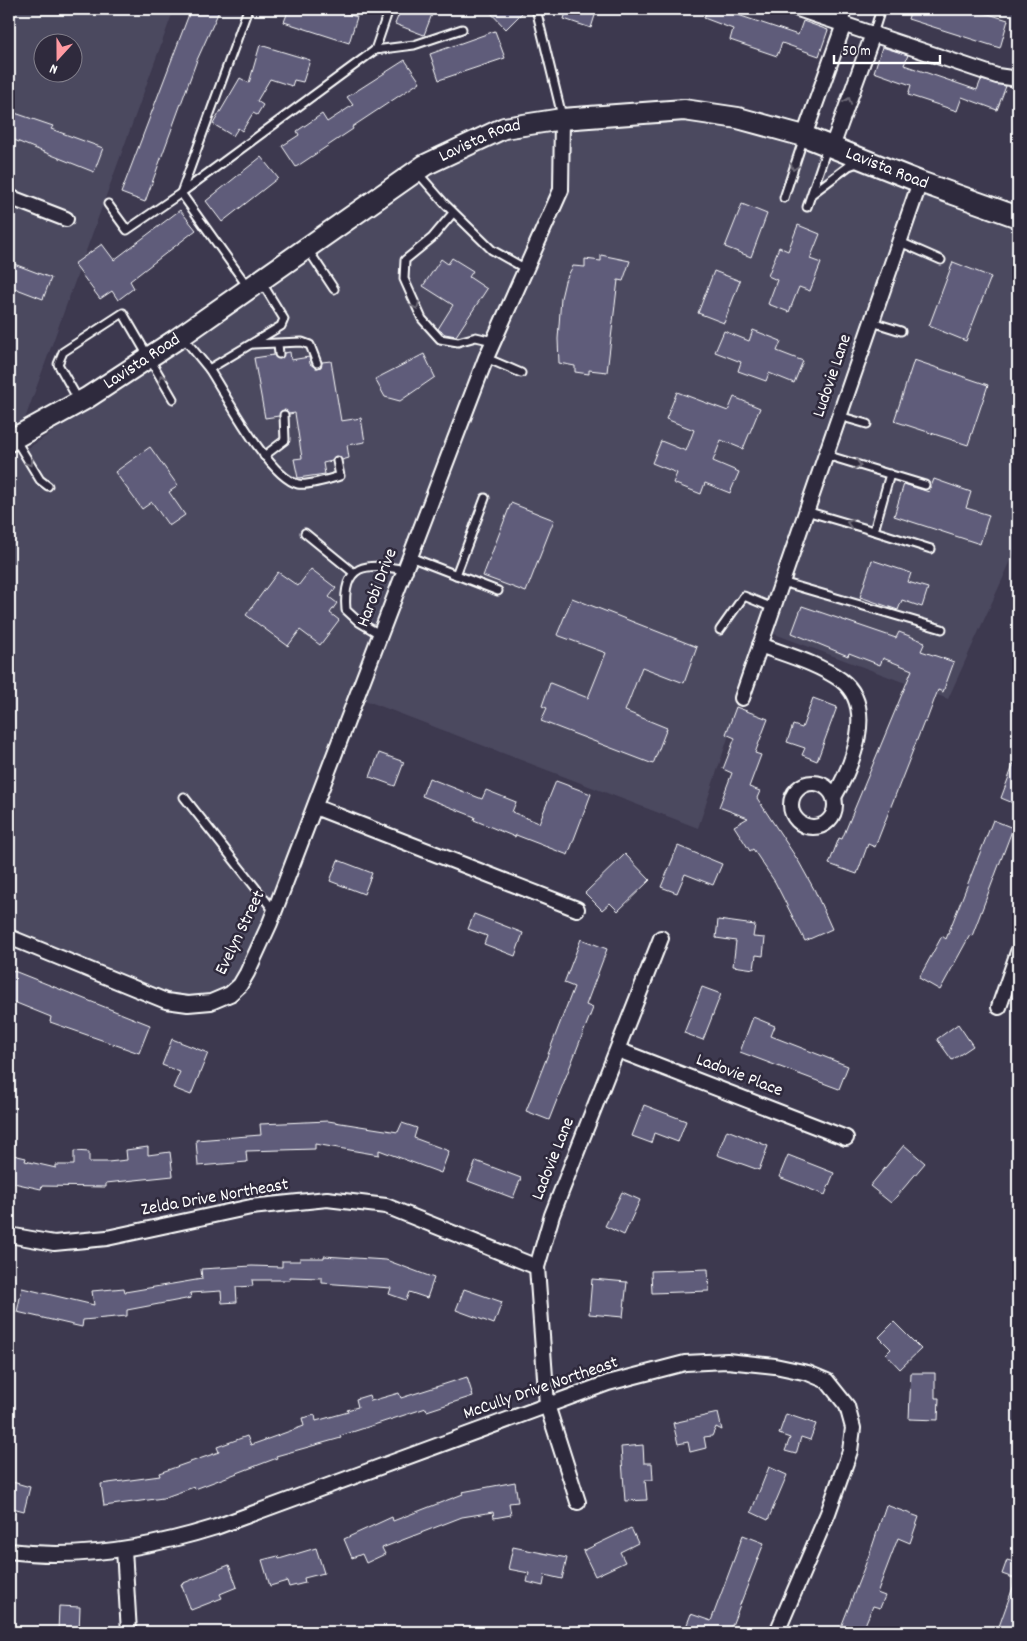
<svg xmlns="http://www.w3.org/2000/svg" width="1027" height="1641" viewBox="0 0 1027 1641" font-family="Dekko,sans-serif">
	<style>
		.built { fill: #4b485f; fill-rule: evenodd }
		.building { fill: #5e5c7a; stroke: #fff }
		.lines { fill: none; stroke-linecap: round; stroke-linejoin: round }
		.lane-casing { stroke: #fff; stroke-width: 11 }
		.street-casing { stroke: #fff; stroke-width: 18 }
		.secondary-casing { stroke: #fff; stroke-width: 24 }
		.lane { stroke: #2f2a3d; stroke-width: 7 }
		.street { stroke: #2f2a3d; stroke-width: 14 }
		.secondary { stroke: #2f2a3d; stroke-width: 20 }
		.oneway { stroke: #6d6a77 }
		.labels { text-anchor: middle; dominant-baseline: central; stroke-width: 5; stroke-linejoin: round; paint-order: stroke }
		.street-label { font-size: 18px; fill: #fff; stroke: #2f2a3d }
	</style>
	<rect width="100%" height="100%" fill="#3d394f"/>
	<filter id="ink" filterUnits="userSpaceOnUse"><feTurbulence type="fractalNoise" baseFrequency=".02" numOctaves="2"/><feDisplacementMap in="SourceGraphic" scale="10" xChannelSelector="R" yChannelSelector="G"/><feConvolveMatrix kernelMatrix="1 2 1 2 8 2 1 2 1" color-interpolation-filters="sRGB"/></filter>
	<g filter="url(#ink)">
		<!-- built -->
		<path class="built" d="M9,9H174L10,460L214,325L389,179L504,129L612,110L809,135L1018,215V545L948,699L764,630L698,828L362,699L272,912L235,984L184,1007L9,937ZM42,42H72V72H42Z"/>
		<!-- building -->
		<g class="building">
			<polygon points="191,9 220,9 197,60 145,202 121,193"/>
			<polygon points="289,9 331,9 357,17 349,43 284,22"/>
			<polygon points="401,9 434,9 424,35 395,24"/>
			<polygon points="487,9 526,9 506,29"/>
			<polygon points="567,9 597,9 591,28 564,19"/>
			<polygon points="708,9 720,9 798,35 803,21 828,30 819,56 782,43 777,56 730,40 733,29 704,18"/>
			<polygon points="911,9 972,9 1008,20 1000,48 908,19"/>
			<polygon points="495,31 505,58 439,80 430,54"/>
			<polygon points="260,45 310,60 303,82 294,80 292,86 270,79 257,101 263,105 257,115 253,113 242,131 238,128 233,136 213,124 240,78 249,83"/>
			<polygon points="882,47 908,55 904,65 977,90 981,80 1006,86 997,110 962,97 957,111 908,95 911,85 874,72"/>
			<polygon points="405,60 420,82 352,127 353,129 296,167 282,146 299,135 297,131 322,114 327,122 353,105 347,97"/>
			<polygon points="9,111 53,126 51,129 103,148 94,172 9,138"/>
			<polygon points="261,157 278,178 222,222 206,201"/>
			<polygon points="742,204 767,214 751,257 725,247"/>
			<polygon points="180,210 196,230 130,281 134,288 118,300 112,291 100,299 74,264 102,244 114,260"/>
			<polygon points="798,225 820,234 810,259 821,263 810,291 799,287 789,312 768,304 777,280 768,276 779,247 788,251"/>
			<polygon points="601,255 630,261 623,281 618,280 607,372 589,370 589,374 575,372 575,366 559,363 558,339 561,298 565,281 573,266 585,267 585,259 601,261"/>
			<polygon points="452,258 473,271 469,277 487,289 456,336 445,334 438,329 453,305 423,286 441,259 448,264"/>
			<polygon points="953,262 991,277 966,341 929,326"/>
			<polygon points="14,264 51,278 43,299 9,286 9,277"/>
			<polygon points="714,271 740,281 724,323 698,313"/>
			<polygon points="753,330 781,341 777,351 803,361 794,383 769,373 766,381 738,371 741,362 715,352 724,331 749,341"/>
			<polygon points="290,352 291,360 309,357 310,364 316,368 321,367 322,362 331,361 341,421 361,418 365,442 347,445 349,458 342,460 336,456 332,461 323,463 325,474 298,478 294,459 302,458 295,413 289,414 283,410 279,416 265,418 254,358 274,355 280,359 284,353"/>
			<polygon points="424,354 435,377 400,401 385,397 375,379"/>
			<polygon points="914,360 988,385 968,445 894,421"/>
			<polygon points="677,392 728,411 734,397 760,408 743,449 721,440 713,461 739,472 730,493 705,483 701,494 673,483 677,473 652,463 661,441 686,451 694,430 666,419"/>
			<polygon points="150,447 178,486 169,492 185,515 169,526 152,502 142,509 115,472"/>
			<polygon points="934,479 971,492 966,508 989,515 980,544 894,516 904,484 929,492"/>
			<polygon points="511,503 554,520 526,592 483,576"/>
			<polygon points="872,560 911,573 908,582 928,588 922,607 902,600 898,610 860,597"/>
			<polygon points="311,569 336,588 329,597 337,603 330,613 339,620 320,645 300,630 288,646 246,615 278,572 298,586"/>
			<polygon points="572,598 697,647 684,683 642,667 625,711 667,728 653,764 541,721 547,708 542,706 550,683 588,698 606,653 557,635"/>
			<polygon points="802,606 896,638 899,632 925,642 921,651 954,662 943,692 938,690 926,722 924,722 875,847 868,844 857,874 829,864 839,838 842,839 912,670 883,658 880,665 849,653 848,656 792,633"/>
			<polygon points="813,698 837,707 817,761 802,755 805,748 787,742 793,725 802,728"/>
			<polygon points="736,707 768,719 755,753 761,755 749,787 760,791 757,798 799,862 815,891 832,929 805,941 775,882 753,849 750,851 734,826 748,818 719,807 732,773 723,769 735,738 726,734"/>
			<polygon points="379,753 404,762 395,786 370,777"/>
			<polygon points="1017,755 1018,756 1018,805 1001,798"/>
			<polygon points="429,778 482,799 486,790 516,802 512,812 539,823 556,781 591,794 568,855 516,835 515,837 474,820 475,817 422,796"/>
			<polygon points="993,820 1013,828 972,936 970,935 940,990 919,978 942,936 946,939"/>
			<polygon points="678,846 722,864 713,885 685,874 677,893 661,887"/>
			<polygon points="625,854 650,880 618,911 610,903 602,910 585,893"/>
			<polygon points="338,860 372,873 364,894 330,881"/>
			<polygon points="474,914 523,933 515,956 484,944 487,936 468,929"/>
			<polygon points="718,920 755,925 753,937 765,938 763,956 756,955 754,969 733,966 736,941 716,938"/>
			<polygon points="581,939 607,949 586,1005 593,1008 549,1120 526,1111 574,987 564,983"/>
			<polygon points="9,969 150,1025 139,1053 50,1022 51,1017 9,1000"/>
			<polygon points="702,987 721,994 703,1040 684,1033"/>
			<polygon points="753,1017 775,1026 771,1036 848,1066 839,1089 740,1052"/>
			<polygon points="958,1024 973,1046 952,1060 937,1039"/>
			<polygon points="172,1039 208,1053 191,1095 173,1088 180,1072 162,1065"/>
			<polygon points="644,1105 686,1121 678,1142 654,1133 651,1143 632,1136"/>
			<polygon points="328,1121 398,1132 402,1123 417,1128 414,1138 449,1151 441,1173 379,1150 379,1155 315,1144 315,1149 246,1151 247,1162 198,1166 196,1140 261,1135 260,1124"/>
			<polygon points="727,1130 768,1146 759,1170 717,1155"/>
			<polygon points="904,1145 925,1163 891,1203 870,1186"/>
			<polygon points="148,1147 148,1155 170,1152 173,1176 106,1183 106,1187 42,1186 41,1189 9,1182 9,1154 26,1158 25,1161 56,1168 56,1165 74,1165 74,1151 89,1152 89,1162 108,1162 127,1160 126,1150"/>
			<polygon points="788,1155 834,1173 825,1195 779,1177"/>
			<polygon points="476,1161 521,1178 513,1198 468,1181"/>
			<polygon points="622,1192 640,1200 624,1235 605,1226"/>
			<polygon points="324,1256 386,1260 434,1278 427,1298 409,1292 406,1300 389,1294 391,1288 322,1283 322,1278 290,1277 290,1280 252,1280 253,1286 236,1287 237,1302 222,1303 221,1291 190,1293 191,1298 127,1310 127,1316 83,1320 82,1327 17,1312 22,1288 94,1305 92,1291 124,1288 125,1292 202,1279 201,1269 252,1266 282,1267 282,1261 300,1261 300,1258 324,1258"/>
			<polygon points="708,1269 709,1291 652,1293 651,1271"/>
			<polygon points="592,1279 627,1282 623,1317 589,1314"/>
			<polygon points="464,1289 502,1302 494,1324 456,1310"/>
			<polygon points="894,1322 921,1349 900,1369 886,1354 891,1349 879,1337"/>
			<polygon points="911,1373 935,1373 935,1398 939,1398 938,1420 909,1419"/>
			<polygon points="467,1377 473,1396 427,1411 426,1408 340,1436 341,1438 276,1456 277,1458 195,1489 194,1487 163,1498 104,1506 101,1484 160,1476 159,1473 219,1452 217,1447 247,1436 251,1445 304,1426 302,1418 315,1415 316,1421 348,1412 347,1410 358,1407 356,1399 369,1395 371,1401 399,1393 401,1398"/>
			<polygon points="718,1413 722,1430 716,1427 712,1436 704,1437 706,1448 690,1452 688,1442 678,1444 673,1423"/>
			<polygon points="786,1414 816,1424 810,1440 801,1437 796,1454 785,1451 790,1438 779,1434"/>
			<polygon points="643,1445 644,1463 652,1463 653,1480 645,1480 647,1500 625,1501 621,1447"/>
			<polygon points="769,1467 787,1475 768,1520 751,1512"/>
			<polygon points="9,1481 30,1487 24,1511 9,1507"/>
			<polygon points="515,1482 518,1502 509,1503 511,1515 494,1518 493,1512 462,1517 382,1548 385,1554 366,1563 362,1554 352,1558 344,1539 392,1517 393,1521 463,1494 462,1492"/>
			<polygon points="886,1505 919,1517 910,1543 898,1538 877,1593 885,1596 880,1608 873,1606 862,1632 839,1632 871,1550"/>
			<polygon points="631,1528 638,1543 620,1552 625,1562 595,1576 583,1551"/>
			<polygon points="743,1535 764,1543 731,1628 739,1632 684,1632 691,1614 711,1621"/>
			<polygon points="513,1547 567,1558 562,1579 545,1575 543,1586 527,1582 529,1573 508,1569"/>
			<polygon points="316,1548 324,1573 304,1578 305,1583 289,1587 287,1581 270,1586 262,1560 278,1556 279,1559"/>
			<polygon points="1007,1560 1018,1563 1018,1632 997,1632 1016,1579 1002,1574"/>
			<polygon points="229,1565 237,1587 220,1594 222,1598 191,1610 181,1584"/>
			<polygon points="59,1606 80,1607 79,1632 58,1632"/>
		</g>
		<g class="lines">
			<!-- lane casing -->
			<g class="lane-casing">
				<g id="lane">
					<polyline points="248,9 181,193 375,50 389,9"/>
					<polyline points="536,9 562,116"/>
					<polyline points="844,24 847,9"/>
					<polyline points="873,34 881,9"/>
					<polyline points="375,50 414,45 462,29"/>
					<polyline points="417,172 445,204 492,250 526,269"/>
					<polyline points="813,193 849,166 860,162"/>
					<polyline points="784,198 804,137"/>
					<polyline points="108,204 127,230 181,193 248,287"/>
					<polyline points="807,207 827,148"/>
					<polyline points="453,213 432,238 405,260 404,279 422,319 440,339 458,342 476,337 493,341"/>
					<polyline points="900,242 941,260"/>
					<polyline points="307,248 334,289"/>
					<polyline points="872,322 901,331"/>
					<polyline points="182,336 209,369 281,326 284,319 262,283"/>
					<polyline points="253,344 302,342 310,345 317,363"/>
					<polyline points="278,344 279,354"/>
					<polyline points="486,358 521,373"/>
					<path d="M209,369C226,395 269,478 298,484C308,486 330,479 340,476L337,461"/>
					<polyline points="79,401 58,364 63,352 123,313 173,399"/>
					<polyline points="839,416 867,424"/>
					<polyline points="15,439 40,480 48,486"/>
					<polyline points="826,455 925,485"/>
					<polyline points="264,456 285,440 284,415"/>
					<polyline points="806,511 874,531 890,474"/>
					<polyline points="874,531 931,549"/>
					<polyline points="305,533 354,573"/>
					<polyline points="410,557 498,591"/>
					<polyline points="456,575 485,498"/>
					<polyline points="782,582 942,629"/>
					<polyline points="720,630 744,596 773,608"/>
					<path d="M381,635L359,622L346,610C342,563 366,562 405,570"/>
					<polyline points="184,797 274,911"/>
				</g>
			</g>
			<!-- street casing -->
			<g class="street-casing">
				<g id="street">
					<polyline points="798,9 997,76 1018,79"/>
					<polyline points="804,136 844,24"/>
					<polyline points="832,147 873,34"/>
					<polyline points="9,197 66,219"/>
					<path d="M760,645C787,655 817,663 841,680C877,707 852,766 834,797"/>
					<polyline points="742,698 920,182"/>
					<circle cx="813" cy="805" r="22"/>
					<polyline points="315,807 577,909"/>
					<polyline points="9,937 166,1001 188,1004 211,1002 230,994 240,985 247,973 270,923 486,358 561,190 562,119"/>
					<polyline points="999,1007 1018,952"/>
					<polyline points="618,1050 846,1138"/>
					<polyline points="9,1235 54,1243 107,1238 251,1207 327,1199 386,1206 537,1267"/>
					<polyline points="578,1502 547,1405 537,1267 552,1215 661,938"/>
					<polyline points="124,1549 129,1632"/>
					<path d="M9,1551C78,1560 149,1548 216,1527L608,1383L685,1363L727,1361L775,1366L808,1373L827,1381L847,1406L853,1428L850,1451L828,1513L777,1632"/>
				</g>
			</g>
			<!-- secondary casing -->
			<g class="secondary-casing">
				<g id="secondary">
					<path id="s1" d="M9,441L87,398L177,339L425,165L504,128L562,119L684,110L738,118L804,136L920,182L1018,217"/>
				</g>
			</g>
			<!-- lane -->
			<use href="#lane" class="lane"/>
			<!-- street -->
			<use href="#street" class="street"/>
			<!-- secondary -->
			<use href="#secondary" class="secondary"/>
		</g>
		<!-- one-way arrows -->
		<defs><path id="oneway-chevron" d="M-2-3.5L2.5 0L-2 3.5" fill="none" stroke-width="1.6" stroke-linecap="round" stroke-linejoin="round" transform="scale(1.25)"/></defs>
		<g class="oneway">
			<use href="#oneway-chevron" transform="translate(848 101) rotate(-70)"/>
			<use href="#oneway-chevron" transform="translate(794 167) rotate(108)"/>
			<use href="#oneway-chevron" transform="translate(416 306) rotate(65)"/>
			<use href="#oneway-chevron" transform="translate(162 378) rotate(-118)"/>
			<use href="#oneway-chevron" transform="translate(30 463) rotate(59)"/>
			<use href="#oneway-chevron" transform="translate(858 465) rotate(17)"/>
			<use href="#oneway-chevron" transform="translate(850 523) rotate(-164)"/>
		</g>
	</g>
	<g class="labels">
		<!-- street labels -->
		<g class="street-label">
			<text stroke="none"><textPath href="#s1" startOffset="560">Lavista Road</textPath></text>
			<text stroke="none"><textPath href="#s1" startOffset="980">Lavista Road</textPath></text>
			<text stroke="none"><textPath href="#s1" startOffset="155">Lavista Road</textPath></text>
			<text transform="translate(833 376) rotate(-71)">Ludovie Lane</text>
			<text transform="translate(378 588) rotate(-69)">Harobi Drive</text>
			<text transform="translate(241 933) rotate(-64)">Evelyn Street</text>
			<text transform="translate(739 1076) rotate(21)">Ladovie Place</text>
			<text transform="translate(554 1159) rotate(-68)">Ladovie Lane</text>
			<text transform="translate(215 1198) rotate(-10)">Zelda Drive Northeast</text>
			<text transform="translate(541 1389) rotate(-19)">McCully Drive Northeast</text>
		</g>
	</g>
	<!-- margin -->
	<rect width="1027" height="1641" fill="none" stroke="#2f2a3d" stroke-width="30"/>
	<rect x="15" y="15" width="997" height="1611" fill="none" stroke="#fff" stroke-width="2" filter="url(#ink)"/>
	<!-- north arrow -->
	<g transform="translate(58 58) rotate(201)"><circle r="24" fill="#2f2a3d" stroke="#827f8b"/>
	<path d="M0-4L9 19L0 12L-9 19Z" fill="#ff9aa2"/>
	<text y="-8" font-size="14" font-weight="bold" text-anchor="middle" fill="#ffffff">N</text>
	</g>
	<!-- scale -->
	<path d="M834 55v8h106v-8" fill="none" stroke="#ffffff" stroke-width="2.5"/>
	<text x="842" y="55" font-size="15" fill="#ffffff" stroke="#2f2a3d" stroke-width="4" paint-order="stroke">50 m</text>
</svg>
